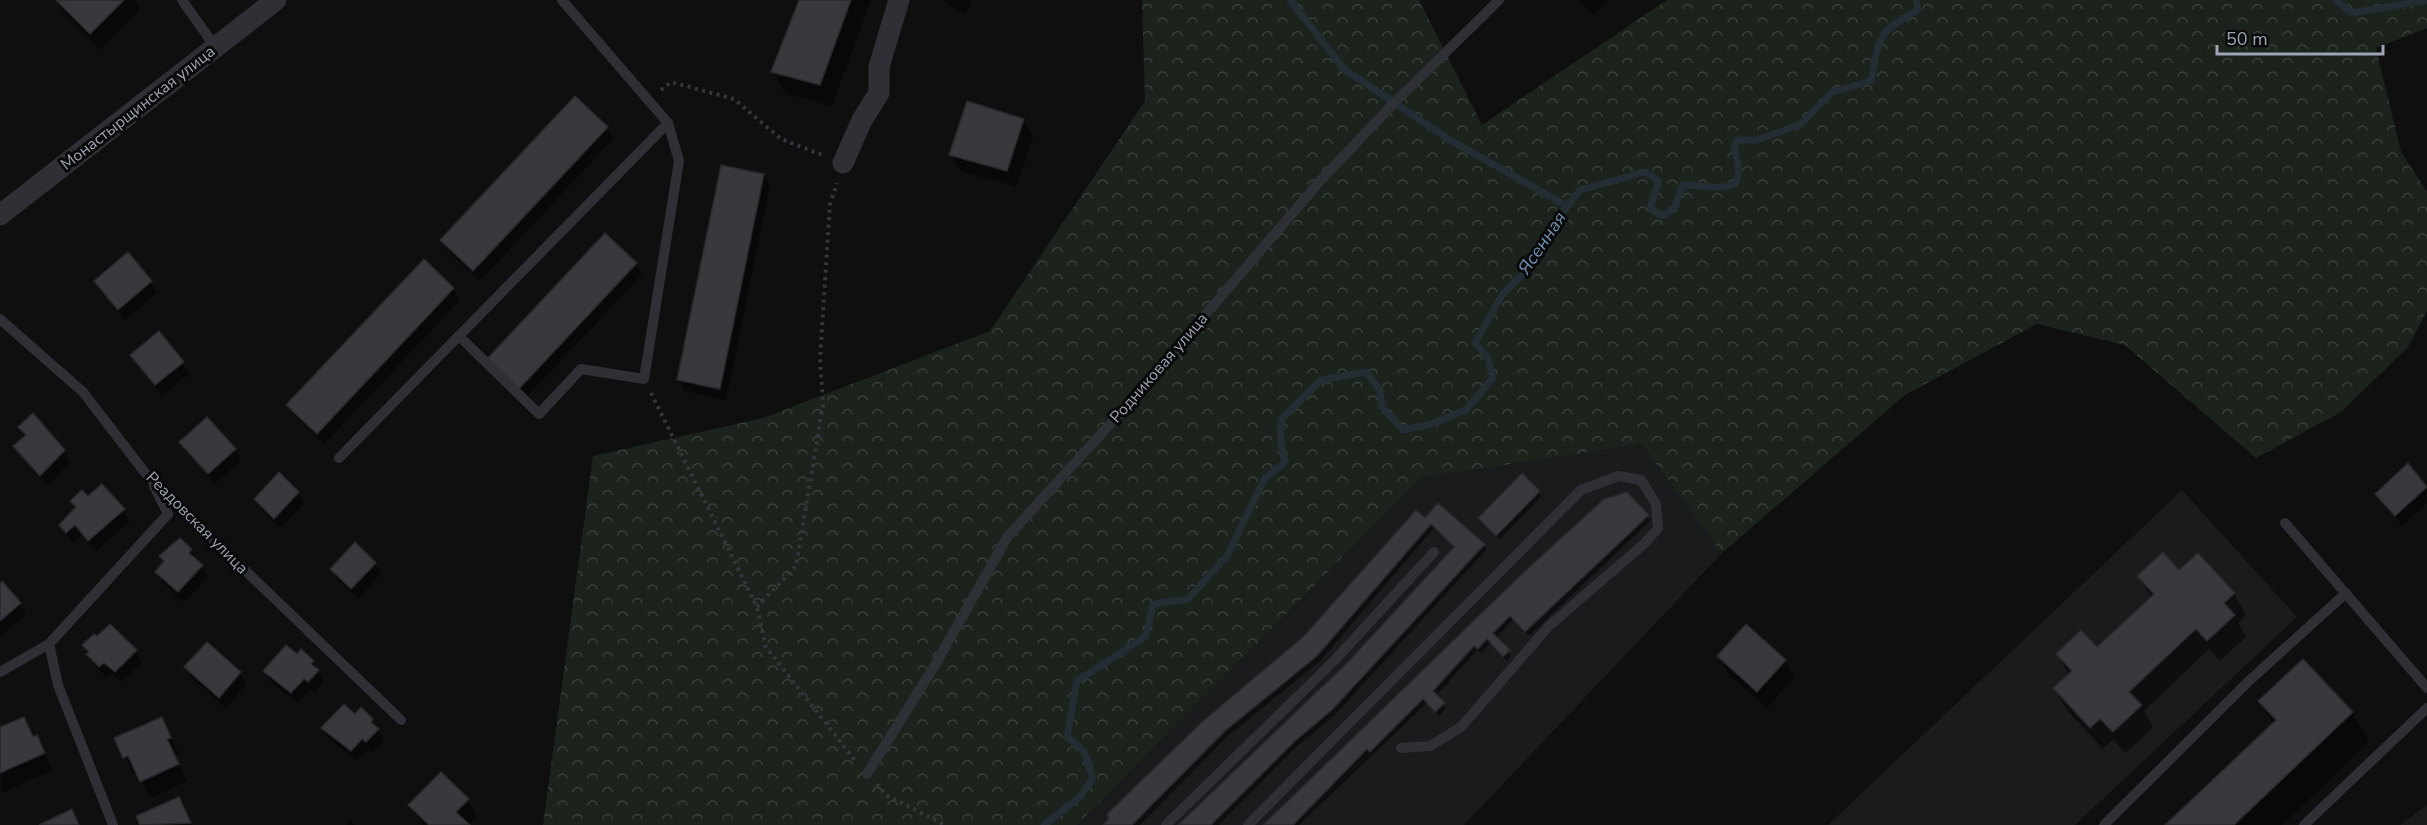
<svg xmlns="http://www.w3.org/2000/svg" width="2427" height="825" viewBox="0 0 2427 825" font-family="'Nunito Sans',sans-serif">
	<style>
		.built { fill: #1a1b1d }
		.forest { fill: url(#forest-crowns) }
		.shadow { fill: #0007 }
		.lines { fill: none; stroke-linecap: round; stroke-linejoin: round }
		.stream { stroke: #242d34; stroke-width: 7 }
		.building { fill: #38383d; stroke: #29282c; stroke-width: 1.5 }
		.path { stroke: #35373d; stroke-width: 4; stroke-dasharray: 3 4.5; stroke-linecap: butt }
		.lane { stroke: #2f3035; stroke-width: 10 }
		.street { stroke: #2f3035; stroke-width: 21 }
		.labels { text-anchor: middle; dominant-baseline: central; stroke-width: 6; stroke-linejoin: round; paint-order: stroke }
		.street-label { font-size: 16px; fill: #9ea4b3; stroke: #0a0a0b }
		.water-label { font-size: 18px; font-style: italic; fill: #7191b2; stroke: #0a0a0b }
	</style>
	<defs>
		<pattern id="forest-crowns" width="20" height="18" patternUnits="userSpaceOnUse" patternTransform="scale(1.5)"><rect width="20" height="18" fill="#1b231c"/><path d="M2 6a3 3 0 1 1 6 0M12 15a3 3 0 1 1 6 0" fill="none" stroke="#39403b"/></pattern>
	</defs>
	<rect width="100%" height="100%" fill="#0f0f10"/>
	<!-- built -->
	<g class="built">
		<polygon points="1643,444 1722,553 1464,825 1077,825 1421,478"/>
		<polygon points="2182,490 2297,617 2075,825 1828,825"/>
		<polygon points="2427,805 2427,825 2400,825"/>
	</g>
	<!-- forest -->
	<polygon class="forest" points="1142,0 1419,0 1482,125 1667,0 2427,0 2427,28 2376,48 2401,152 2427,192 2427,311 2408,347 2341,412 2256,458 2125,345 2037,324 1905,395 1722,553 1642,444 1421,478 1077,825 543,825 593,456 763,418 990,331 1145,101"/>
	<!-- shadow -->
	<g class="shadow">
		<polygon points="56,0 135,0 140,9 100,50 63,12"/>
		<polygon points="800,0 871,0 832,106 785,93 773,72"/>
		<polygon points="944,0 972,0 966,14 947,5"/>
		<polygon points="1579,0 1609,0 1594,15"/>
		<polygon points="1023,120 1033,137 1016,187 961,171 951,155"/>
		<polygon points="607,128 613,139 480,281 448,251 442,241"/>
		<polygon points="764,175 770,186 726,400 685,391 678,380"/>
		<polygon points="128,254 157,293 125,320 96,281"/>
		<polygon points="635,264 642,274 524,400 495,372"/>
		<polygon points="453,289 460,300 324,444 295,416 288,405"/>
		<polygon points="132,355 182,363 189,374 162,395"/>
		<polygon points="33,416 70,462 47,486 15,447 26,437 20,427"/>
		<polygon points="181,443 235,449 241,460 215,484"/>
		<polygon points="2408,465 2427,486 2427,503 2402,526 2377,494"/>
		<polygon points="279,474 298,493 304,504 281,528 262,510 255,499"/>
		<polygon points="1539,492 1541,497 1499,540 1480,518"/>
		<polygon points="88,498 123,510 130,521 96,551 82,535 73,543 61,525 77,508 72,501"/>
		<polygon points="1647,516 1650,521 1529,636 1513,620 1496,638 1511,656 1507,661 1490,643 1481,653 1477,650 1436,696 1446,708 1439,716 1427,703 1299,825 1263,825 1526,572"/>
		<polygon points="1425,520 1484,545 1486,550 1335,715 1297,746 1219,825 1180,825 1349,663 1455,548 1434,528 1320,661 1228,736 1140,825 1105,825 1305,637"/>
		<polygon points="180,540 191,550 208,577 184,602 163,583 157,572 165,563 161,557"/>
		<polygon points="375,564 381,574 358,599 338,580 332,569"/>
		<polygon points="2179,572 2234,593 2246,615 2238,623 2246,637 2220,661 2209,649 2144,711 2153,727 2126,753 2113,740 2103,749 2067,710 2055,689 2069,675 2057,654 2097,649 2151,598 2139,576"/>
		<polygon points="0,585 19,603 26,614 0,637"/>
		<polygon points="207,644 240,673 246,684 226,708 192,678 186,668"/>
		<polygon points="84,646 135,651 142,662 122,682 111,673 106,677 94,665"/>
		<polygon points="297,656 313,662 324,682 315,692 311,689 298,703 271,682 265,671"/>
		<polygon points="1719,656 1785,661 1794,677 1767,708 1728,673"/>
		<polygon points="2260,702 2352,712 2369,742 2282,825 2167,825 2273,724"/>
		<polygon points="355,716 372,720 384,741 373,752 369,749 357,761 329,739 323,728"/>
		<polygon points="23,719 34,738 36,737 53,770 2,793 0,729"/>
		<polygon points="161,719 179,754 175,756 187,781 150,798 137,772 134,774 116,739"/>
		<polygon points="179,799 192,825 142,825 138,817"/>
		<polygon points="468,800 477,816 469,825 423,825 410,806"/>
		<polygon points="350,820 355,825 346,825"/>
	</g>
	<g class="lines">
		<!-- stream -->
		<g class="stream">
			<polyline points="1290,0 1344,69 1450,140 1567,206"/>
			<polyline points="2336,0 2352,13 2427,0"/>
			<path d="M1044,825L1080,797L1093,778L1084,751L1067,737L1077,681L1146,636L1153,604L1188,599L1227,556L1265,478L1285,462L1281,442V420L1321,380L1366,372L1380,390L1382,407L1403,430L1429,425L1466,410L1493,378L1488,358L1475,343L1502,295L1527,270L1536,246L1580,190L1645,172L1659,181L1650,208L1662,216L1674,209L1683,185C1701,184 1720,192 1736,183L1739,169L1734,147L1737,140H1757L1801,124L1832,92L1871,81C1880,36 1876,33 1918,10L1916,0"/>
		</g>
	</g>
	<!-- building -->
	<g class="building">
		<polygon points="56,0 124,0 90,34"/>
		<polygon points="799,0 851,0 820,85 771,72"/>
		<polygon points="575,96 608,127 473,271 440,240"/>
		<polygon points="967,101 1024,119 1007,171 949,155"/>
		<polygon points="721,165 764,174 720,389 677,380"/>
		<polygon points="605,233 637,263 518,390 486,360"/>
		<polygon points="128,252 152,281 118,310 94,281"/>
		<polygon points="424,259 454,288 317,434 286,405"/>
		<polygon points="159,331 184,362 155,385 130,355"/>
		<polygon points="33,413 65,450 40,476 13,446 26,435 18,427"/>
		<polygon points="207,417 236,449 208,474 179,442"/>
		<polygon points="2408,463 2427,487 2395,516 2375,494"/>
		<polygon points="279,472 299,492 274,519 254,499"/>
		<polygon points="1522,473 1540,491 1496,536 1478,518"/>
		<polygon points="102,484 125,509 88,541 75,525 66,533 59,525 76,507 70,501 82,490 88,496"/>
		<polygon points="1627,492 1649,515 1525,632 1510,616 1493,633 1510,650 1503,657 1487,639 1478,649 1474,646 1433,691 1445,703 1435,712 1423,699 1370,752 1367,749 1293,825 1263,825 1525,571 1604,499"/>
		<polygon points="1438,503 1485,544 1332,710 1295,741 1211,825 1178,825 1348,662 1454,547 1431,524 1317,656 1225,731 1132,825 1103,825 1109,818 1107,814 1203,721 1304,636 1416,510 1425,518"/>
		<polygon points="180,538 192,549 189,553 203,565 178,592 155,572 164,561 159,556"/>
		<polygon points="355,542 376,563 351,589 330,569"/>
		<polygon points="2163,552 2179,570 2198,553 2235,593 2224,603 2235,615 2207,641 2196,629 2129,692 2142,705 2113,732 2100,719 2090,728 2053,688 2072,671 2056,654 2081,630 2097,647 2154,594 2137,576"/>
		<polygon points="2,581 21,603 0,621 0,583"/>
		<polygon points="110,624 137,650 115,672 104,663 99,667 86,654 89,652 82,645 94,634 97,636"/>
		<polygon points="1746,624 1786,660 1757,692 1717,656"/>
		<polygon points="207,642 241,672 219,698 184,667"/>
		<polygon points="286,645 297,654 301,649 314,661 311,664 319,670 308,682 304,679 291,693 263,671"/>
		<polygon points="2303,659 2353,712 2234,825 2165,825 2276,720 2258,701"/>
		<polygon points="344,704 355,714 361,707 373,719 371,722 379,729 366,742 362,739 351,751 321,728"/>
		<polygon points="24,717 33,737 37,735 45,753 0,773 0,727"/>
		<polygon points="162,717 171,738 167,739 179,764 140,782 128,756 123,758 114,738"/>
		<polygon points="441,772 469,799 456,812 470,825 429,825 408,805"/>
		<polygon points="179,797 191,823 140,825 136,816"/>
		<polygon points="72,809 79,825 39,825"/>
	</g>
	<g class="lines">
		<!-- path -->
		<g class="path">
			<polyline points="661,90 671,82 734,99 781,139 825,156"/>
			<polyline points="651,393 757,607 766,647 857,763"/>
			<polyline points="757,607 796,566 823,405 820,359 830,204 837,183"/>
			<polyline points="877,784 886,795 945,825"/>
		</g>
		<!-- lane -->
		<g class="lane">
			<polyline points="182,0 216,48"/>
			<polyline points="0,319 83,392 149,478 401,720"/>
			<polyline points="460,337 539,414 581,369 644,379 679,161 668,123"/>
			<polyline points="339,458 668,123 562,0"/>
			<polyline points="2285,523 2427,688"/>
			<polyline points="0,672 49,644"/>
			<polyline points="867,774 935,665 1008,536 1134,398 1320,181 1394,103 1499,0"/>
			<polyline points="113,825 58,685 49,644 168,514 154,486"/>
			<polyline points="1166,825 1334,661 1434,552"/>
			<polyline points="1248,825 1581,490 1618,476 1641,480 1656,504 1658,528 1645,543 1549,626 1461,727 1430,746 1401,748"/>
			<polyline points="2104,825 2250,680 2346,593"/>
			<polyline points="2304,825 2427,708"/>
		</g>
		<!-- street -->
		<g class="street">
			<polyline points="843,163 862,120 879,93 879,67 899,0"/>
			<polyline points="0,215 276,0"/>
		</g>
	</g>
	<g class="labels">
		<!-- street labels -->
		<g class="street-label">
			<text transform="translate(138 108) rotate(-38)">Монастырщинская улица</text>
			<text transform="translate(1159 368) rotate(-49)">Родниковая улица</text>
			<text transform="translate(197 523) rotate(45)">Реадовская улица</text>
		</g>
		<!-- water labels -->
		<g class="water-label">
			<text transform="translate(1542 243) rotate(-56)">Ясенная</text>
		</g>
	</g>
	<!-- scale -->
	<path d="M2217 45v9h166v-9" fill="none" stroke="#9ea4b3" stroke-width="3"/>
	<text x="2226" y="45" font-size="18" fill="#9ea4b3" stroke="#0a0a0b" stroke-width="4.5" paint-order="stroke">50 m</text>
</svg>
